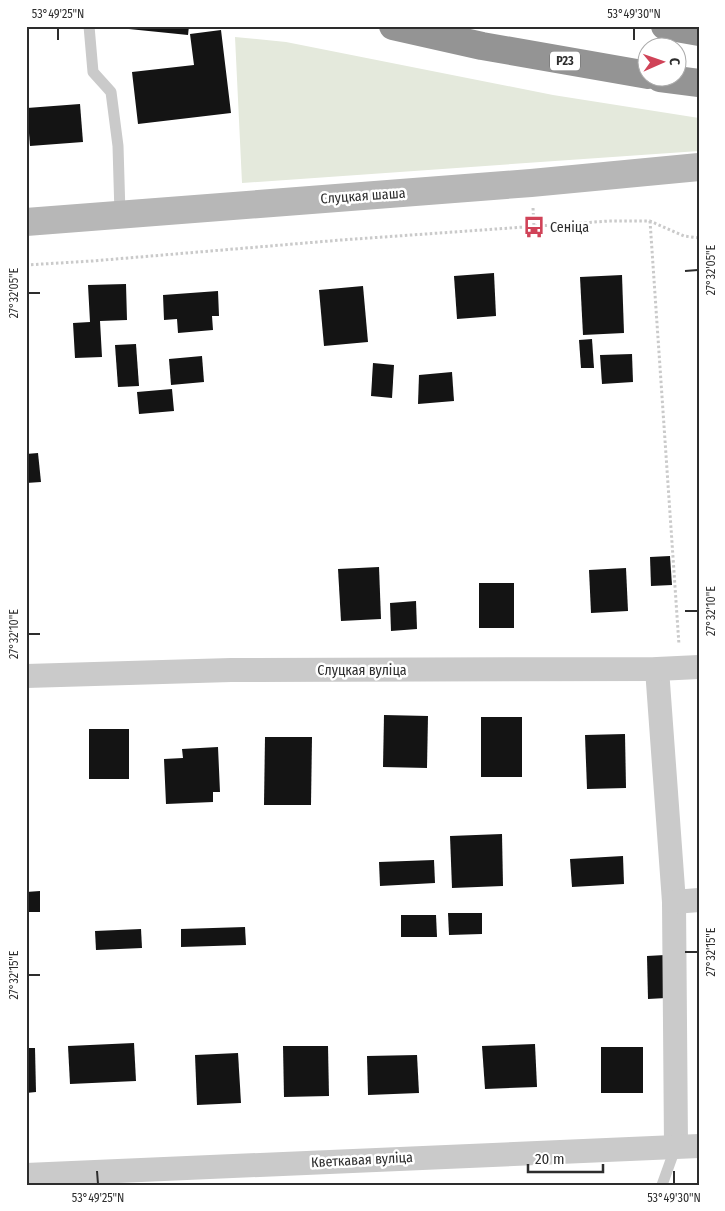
<svg xmlns="http://www.w3.org/2000/svg" width="725" height="1211" viewBox="0 0 725 1211" font-family="'Fira Sans Condensed',sans-serif">
	<style>
		.green { fill: #e4e9dc }
		.building { fill: #141414 }
		.lines { fill: none; stroke-linecap: round; stroke-linejoin: round }
		.path { stroke: #cacaca; stroke-width: 3; stroke-dasharray: 2.5 2.5; stroke-linecap: butt }
		.lane { stroke: #cacaca; stroke-width: 11 }
		.street { stroke: #cacaca; stroke-width: 24 }
		.secondary { stroke: #b7b7b7; stroke-width: 28 }
		.highway { stroke: #949494; stroke-width: 28 }
		.ticks { fill: none; stroke: #2d2d2d; stroke-width: 2 }
		.labels { text-anchor: middle; dominant-baseline: central; stroke-width: 5; stroke-linejoin: round; paint-order: stroke }
		.shield { fill: #fff; stroke: #6c6c6c; stroke-width: 1 }
		.shield-label { font-size: 12px; font-weight: bold; fill: #2d2d2d }
		.street-label { font-size: 14px; fill: #2d2d2d; stroke: #fff }
		.poi-label { font-size: 14px; fill: #2d2d2d; stroke: #fff; text-anchor: start }
		.neatline { fill: none; stroke: #2d2d2d; stroke-width: 2 }
		.ticks-label { font-size: 12px; text-anchor: middle; fill: #2d2d2d }
	</style>
	<rect width="100%" height="100%" fill="#fff"/>
	<!-- green -->
	<polygon class="green" points="235,37 286,42 553,95 699,118 699,151 242,183"/>
	<!-- building -->
	<g class="building">
		<polygon points="119,26 189,26 188,35 119,28"/>
		<polygon points="221,30 231,113 138,124 132,72 194,65 190,34"/>
		<polygon points="80,104 83,142 30,146 27,108"/>
		<polygon points="494,273 496,316 457,319 454,276"/>
		<polygon points="622,275 624,333 583,335 580,277"/>
		<polygon points="126,284 127,320 100,321 102,357 75,358 73,323 90,322 88,285"/>
		<polygon points="363,286 368,342 324,346 319,290"/>
		<polygon points="218,291 219,316 212,316 213,330 178,333 177,319 164,320 163,295"/>
		<polygon points="592,339 594,368 581,368 579,340"/>
		<polygon points="136,344 139,386 118,387 115,345"/>
		<polygon points="632,354 633,382 602,384 600,355"/>
		<polygon points="202,356 204,382 171,385 169,359"/>
		<polygon points="373,363 394,365 392,398 371,396"/>
		<polygon points="452,372 454,401 418,404 419,375"/>
		<polygon points="172,389 174,411 139,414 137,392"/>
		<polygon points="38,453 41,482 26,483 26,454"/>
		<polygon points="670,556 672,585 651,586 650,557"/>
		<polygon points="379,567 381,619 341,621 338,569"/>
		<polygon points="626,568 628,611 591,613 589,570"/>
		<rect x="479" y="583" width="35" height="45"/>
		<polygon points="416,601 417,629 391,631 390,603"/>
		<polygon points="384,715 428,716 427,768 383,767"/>
		<rect x="481" y="717" width="41" height="60"/>
		<rect x="89" y="729" width="40" height="50"/>
		<polygon points="625,734 626,788 587,789 585,735"/>
		<polygon points="265,737 312,737 311,805 264,805"/>
		<polygon points="218,747 220,792 213,792 213,802 166,804 164,759 183,758 182,749"/>
		<polygon points="502,834 503,886 452,888 450,836"/>
		<polygon points="623,856 624,884 572,887 570,859"/>
		<polygon points="434,860 435,883 380,886 379,862"/>
		<polygon points="40,891 40,912 26,912 26,892"/>
		<polygon points="448,913 482,913 482,934 449,935"/>
		<polygon points="401,915 436,915 437,937 401,937"/>
		<polygon points="245,927 246,945 181,947 181,929"/>
		<polygon points="141,929 142,948 96,950 95,931"/>
		<polygon points="665,955 666,998 648,999 647,956"/>
		<polygon points="134,1043 136,1081 70,1084 68,1046"/>
		<polygon points="535,1044 537,1087 485,1089 482,1046"/>
		<polygon points="283,1046 328,1046 329,1096 284,1097"/>
		<rect x="601" y="1047" width="42" height="46"/>
		<polygon points="26,1048 35,1048 36,1092 26,1093"/>
		<polygon points="238,1053 241,1103 197,1105 195,1055"/>
		<polygon points="417,1055 419,1093 368,1095 367,1056"/>
	</g>
	<g class="lines">
		<!-- path -->
		<g class="path">
			<polyline points="533,208 534,227"/>
			<polyline points="650,221 679,645"/>
			<polyline points="26,265 92,261 341,240 609,221 650,221 684,236 699,238"/>
		</g>
		<!-- lane -->
		<g class="lane">
			<polyline points="89,26 93,72 111,92 118,146 120,214"/>
			<polyline points="662,1185 676,1146"/>
		</g>
		<!-- street -->
		<g class="street">
			<polyline points="657,669 674,902 676,1146"/>
			<polyline points="26,676 231,670 657,669 699,667"/>
			<polyline points="674,902 699,900"/>
			<polyline points="26,1175 699,1146"/>
		</g>
		<!-- secondary -->
		<polyline class="secondary" points="26,222 531,183 699,167"/>
		<!-- highway -->
		<g class="highway">
			<polyline points="393,26 482,46 648,75"/>
			<polyline points="665,26 699,32"/>
			<polyline points="660,78 699,83"/>
		</g>
	</g>
	<!-- ticks -->
	<path class="ticks" d="M58,28V40M634,28V40M685,271L698,270M28,293H40M685,611H698M28,634H40M685,952H698M28,975H40M97,1171L98,1184M674,1171V1184"/>
	<!-- icons -->
	<defs>
		<g id="bus-bare" transform="scale(1.725)"><path d="M-5-6H5V4H4V6H2V4H-2V6H-4V4H-5ZM-3.5-4V0h7V-4ZM-3.5 1.2v1.5H-2V1.2ZM2 1.2v1.5H3.5V1.2Z" fill="#d04358" stroke="#fff" stroke-width="2.5" paint-order="stroke"/></g>
	</defs>
	<g fill-rule="evenodd">
		<use href="#bus-bare" x="534" y="227"/>
	</g>
	<g class="labels">
		<!-- shield labels -->
		<rect class="shield" x="550" y="51.5" width="30" height="19" rx="4"/>
		<g class="shield-label">
			<text x="565" y="61">Р23</text>
		</g>
		<!-- street labels -->
		<g class="street-label">
			<text transform="translate(363 196) rotate(-4)">Слуцкая шаша</text>
			<text x="362" y="670">Слуцкая вуліца</text>
			<text transform="translate(362 1160) rotate(-3)">Кветкавая вуліца</text>
		</g>
		<!-- poi labels -->
		<g class="poi-label">
			<text x="550" y="227">Сеніца</text>
		</g>
	</g>
	<!-- border -->
	<rect width="725" height="1211" fill="none" stroke="#ffffff" stroke-width="55"/>
	<!-- north arrow -->
	<g transform="translate(662 62) rotate(88)"><circle r="24" fill="#ffffff" stroke="#ababab"/>
	<path d="M0-4L9 19L0 12L-9 19Z" fill="#d04358"/>
	<text y="-8" font-size="14" font-weight="bold" text-anchor="middle" fill="#2d2d2d">С</text>
	</g>
	<!-- scale -->
	<path d="M528 1164v8h75v-8" fill="none" stroke="#2d2d2d" stroke-width="2.5"/>
	<text x="535" y="1164" font-size="15" fill="#2d2d2d" stroke="#ffffff" stroke-width="4" paint-order="stroke">20 m</text>
	<rect x="28" y="28" width="670" height="1156" class="neatline"/>
	<g class="ticks-label">
		<text x="58" y="18">53°49'25"N</text>
		<text x="634" y="18">53°49'30"N</text>
		<text transform="translate(711 270) rotate(-90)" y="4">27°32'05"E</text>
		<text transform="translate(14 293) rotate(-90)" y="4">27°32'05"E</text>
		<text transform="translate(711 611) rotate(-90)" y="4">27°32'10"E</text>
		<text transform="translate(14 634) rotate(-90)" y="4">27°32'10"E</text>
		<text transform="translate(711 952) rotate(-90)" y="4">27°32'15"E</text>
		<text transform="translate(14 975) rotate(-90)" y="4">27°32'15"E</text>
		<text x="98" y="1202">53°49'25"N</text>
		<text x="674" y="1202">53°49'30"N</text>
	</g>
</svg>
